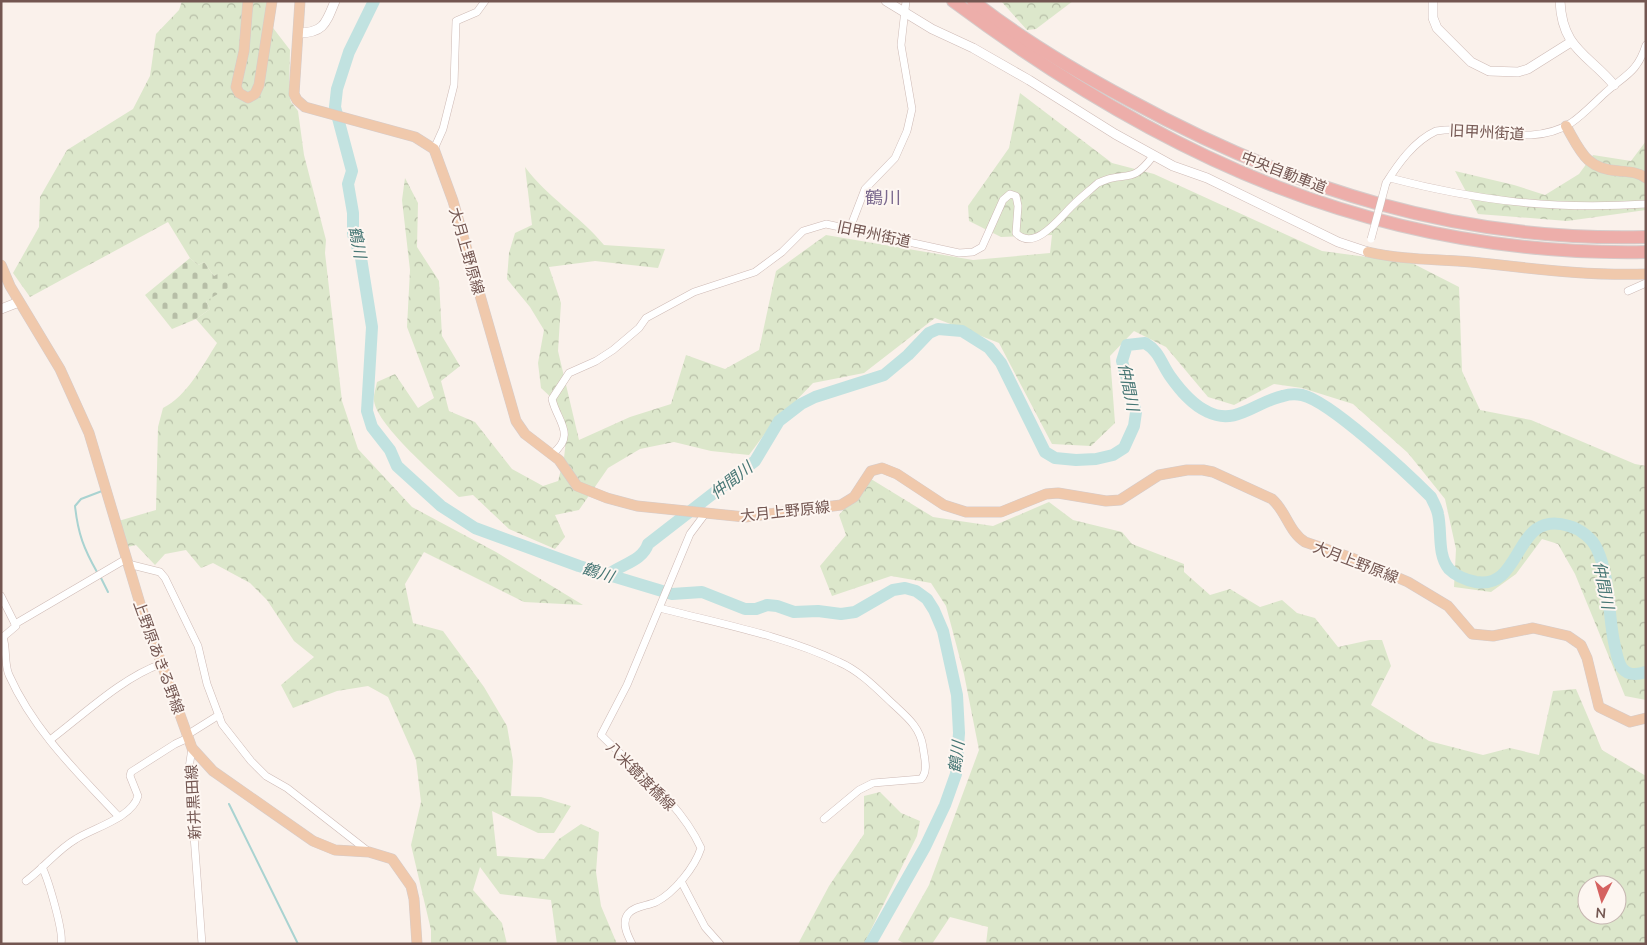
<svg xmlns="http://www.w3.org/2000/svg" width="1647" height="945" viewBox="0 0 1647 945" font-family="Mulish,'Noto Sans JP',sans-serif">
	<style>
		.forest { fill: url(#forest-crowns); fill-rule: evenodd }
		.cemetery { fill: url(#cemetery-stones) }
		.lines { fill: none; stroke-linecap: round; stroke-linejoin: round }
		.stream { stroke: #a9d3d1; stroke-width: 2 }
		.river { stroke: #c1e2e0; stroke-width: 12 }
		.minor-casing { stroke: #cebab5; stroke-width: 8 }
		.tertiary-casing { stroke: #cebab5; stroke-width: 10 }
		.primary-casing { stroke: #d5cccb; stroke-width: 11 }
		.motorway-casing { stroke: #d5cccb; stroke-width: 14 }
		.minor { stroke: #fff; stroke-width: 7 }
		.tertiary { stroke: #fff; stroke-width: 9 }
		.primary { stroke: #f0c9ac; stroke-width: 10 }
		.motorway { stroke: #edaeaa; stroke-width: 12 }
		.minor-bridge-casing { stroke: #cebab5; stroke-width: 8; stroke-linecap: butt }
		.minor-bridge { stroke: #fff; stroke-width: 7 }
		.labels { text-anchor: middle; dominant-baseline: central; stroke-width: 4; stroke-linejoin: round; paint-order: stroke }
		.street-label { font-size: 15px; fill: #735651; stroke: #fdf6f1 }
		.water-label { font-size: 16px; font-style: italic; fill: #467674; stroke: #fdf6f1 }
		.quarter-label { font-size: 18px; fill: #7a698e; stroke: #fdf6f1 }
	</style>
	<defs>
		<pattern id="forest-crowns" width="20" height="18" patternUnits="userSpaceOnUse" patternTransform="scale(1.25)"><rect width="20" height="18" fill="#dce7cb"/><path d="M2 6a3 3 0 1 1 6 0M12 15a3 3 0 1 1 6 0" fill="none" stroke="#b7bea7"/></pattern>
		<pattern id="cemetery-stones" width="16" height="16" patternUnits="userSpaceOnUse" patternTransform="scale(1.25)"><rect width="16" height="16" fill="#dce7cb"/><path d="M2 7V4a2 2 0 0 1 4 0v3zM10 15v-3a2 2 0 0 1 4 0v3z" fill="#b7bea7"/></pattern>
	</defs>
	<rect width="100%" height="100%" fill="#faf1eb"/>
	<!-- forest -->
	<g class="forest">
		<path d="M182,1H267V20L290,50L289,94L291,102L298,111L304,155L326,240L325,253L342,401L358,449L412,507L496,552L583,605L524,602L424,552L405,584L413,623L443,631L484,687L507,726L513,761L511,796L541,797L571,806L554,833H538L492,811L497,856L544,859L559,839L581,824L599,832L596,872L601,906L617,944H557L551,900L500,894L480,867L473,890L502,923L507,944H431V930L411,845L421,802L416,760L388,697L368,686L337,691L293,708L281,685L314,657L294,641L267,600L250,583L213,563L201,568L186,550L165,554L155,565L136,545L123,548L115,522L156,510L158,427L163,408C187,396 203,365 217,343L196,319L210,309L206,301L225,271L214,276L204,262L198,265L190,258L168,222L30,297L13,273L39,227L40,197L67,150L133,109L150,76L156,34L179,10Z"/>
		<polygon points="1001,1 1073,1 1036,29 1027,30"/>
		<path d="M1020,93L1112,163L1154,174L1322,251L1412,263L1459,287L1462,371L1480,410L1531,420L1635,464L1646,466V700L1625,696L1575,574L1558,544L1542,539L1516,574L1491,592L1454,587L1456,549L1445,499L1408,453L1353,404L1302,388L1274,384L1234,405L1208,397L1166,347L1134,331L1110,356L1115,423L1091,446L1052,444L999,343L935,318L864,373L813,383L766,432L749,455L711,451L674,442L640,449L608,468L579,510L555,515L565,537L555,549L509,529L473,495L459,497C439,478 378,427 374,401C373,396 376,388 377,382L395,374L418,408L434,398L407,327L410,270L402,200L405,178L418,203L417,247L439,281L442,336L460,366L441,381L449,411L475,422L512,469L543,486L558,481L564,458L566,440L555,401L541,388L538,363L544,330L530,307L507,279L509,253L515,233L532,225L525,167C547,197 580,216 604,245L665,249L658,268L595,261L549,267L561,303L558,351L579,440L630,417L671,404L686,355L725,369L759,350L776,271L826,235L973,260L1050,253L1052,235L1001,237L969,221L968,206L1009,148Z"/>
		<polygon points="1646,141 1646,210 1567,221 1478,214 1455,171 1514,185 1545,195 1579,174 1593,155 1631,161"/>
		<path d="M871,479L933,517L993,526L1049,502L1073,520L1122,532L1132,544L1184,564V572L1210,595L1230,589L1260,607L1282,600L1297,613L1315,618L1338,647L1370,640H1382L1391,666L1371,705L1429,741L1483,755L1510,748L1539,755L1553,691L1576,689L1602,750L1646,776V944H986L988,927L950,917L932,944H905L898,940L929,885L979,750L964,674L946,606L931,583L891,576L832,596L820,566L846,535L839,515ZM1587,885H1617V915H1587Z"/>
		<polygon points="880,792 901,813 920,821 917,836 864,944 798,944 829,886 864,834 864,796"/>
	</g>
	<!-- cemetery -->
	<polygon class="cemetery" points="190,258 198,265 204,262 214,276 225,270 233,285 206,301 210,309 196,319 172,329 145,295"/>
	<g class="lines">
		<!-- stream -->
		<g class="stream">
			<path d="M97,572C84,549 78,534 75,506L81,499L102,491"/>
			<polyline points="100,576 108,592"/>
			<polyline points="229,804 298,944"/>
		</g>
		<!-- river -->
		<g class="river">
			<polyline points="374,1 349,52 337,89 335,107 352,171 348,184 353,213 353,234 361,258 372,327 367,411 372,427 390,450 397,466 441,506 475,528 579,566 672,594 702,592 745,609 756,609 767,605 777,606 794,612 818,611 841,614 855,612 893,590 905,588 916,591 927,599 934,610 943,631 957,695 959,733 956,774 945,805 925,847 870,944"/>
			<path d="M609,574C623,564 643,560 648,544L755,461L779,421L801,404L815,397L884,375L908,355L929,333L938,329L962,331L989,348L1001,363L1045,452L1055,458L1076,460L1096,459L1113,455L1124,448L1134,426L1136,412L1122,361L1127,345L1145,343C1159,351 1161,363 1170,376C1180,390 1192,405 1208,412C1236,426 1257,401 1283,396C1289,394 1297,394 1302,395C1330,401 1408,474 1431,497C1433,502 1437,508 1438,514C1442,531 1437,555 1449,569C1456,576 1466,580 1476,582C1524,590 1513,508 1569,526C1580,529 1592,538 1597,549C1610,577 1608,613 1614,642C1616,650 1617,661 1622,668C1628,676 1637,675 1646,672"/>
		</g>
		<!-- minor casing -->
		<g class="minor-casing">
			<g id="minor">
				<polyline points="434,149 443,129 454,85 456,21 477,12 485,1"/>
				<path d="M1390,178C1478,201 1554,210 1646,204"/>
				<path d="M1386,183C1398,164 1414,141 1436,131C1480,124 1530,149 1571,123C1583,115 1594,103 1605,93C1625,75 1637,73 1646,45"/>
				<polyline points="850,228 865,189 895,158 907,131 912,109 901,45 906,1"/>
				<polyline points="1628,291 1646,283"/>
				<path d="M552,454C577,435 557,421 552,399L569,373L596,361L613,350L639,328L646,318L694,292L755,272L782,252L803,231L826,224L959,253L973,252L982,247L1003,200L1010,194L1016,196L1018,206L1016,233C1034,252 1059,219 1071,207C1080,198 1089,191 1098,183C1126,169 1130,187 1153,156"/>
				<polyline points="128,564 160,572 165,578 198,646 207,684 222,724 251,761 266,776 287,788 369,852"/>
				<polyline points="1,596 15,624"/>
				<path d="M660,608C717,623 786,636 839,662C860,671 877,689 893,704C907,717 920,727 923,747C924,757 929,771 921,779L873,783L859,790L824,819"/>
				<polyline points="187,735 219,715"/>
				<path d="M50,740C83,715 123,677 161,664"/>
				<polyline points="192,748 189,768 202,944"/>
				<path d="M119,817C78,773 34,731 9,675C4,664 7,649 3,637L16,626L15,624L126,559"/>
				<path d="M42,867C48,879 64,932 61,944"/>
				<path d="M26,881C44,868 57,850 76,839C93,828 132,818 138,796L130,776L131,772L175,744L188,738"/>
				<polyline points="681,881 705,927 720,944"/>
				<path d="M632,944C628,936 621,923 628,914C634,906 647,906 656,902C674,893 695,867 701,848C680,802 636,770 601,735L627,685L690,534L705,514"/>
			</g>
		</g>
		<!-- tertiary casing -->
		<g class="tertiary-casing">
			<g id="tertiary">
				<polyline points="886,1 932,29 973,48 1029,80 1115,134 1173,166 1207,178 1338,242 1368,252"/>
				<polyline points="1433,1 1433,18 1437,28 1471,62 1489,71 1518,72 1528,69 1571,42"/>
				<path d="M1560,1C1562,49 1588,54 1614,85"/>
				<path d="M298,33C324,33 326,23 335,1"/>
				<polyline points="1,309 19,302"/>
			</g>
		</g>
		<!-- primary casing -->
		<g class="primary-casing">
			<g id="primary">
				<polyline points="248,1 244,51 236,87 239,93 248,98 255,94 259,85 272,1"/>
				<path d="M300,1L294,94L297,100L305,107L415,137L434,149L453,201L516,421L525,434L559,460L577,486L607,498L637,506L745,517L841,505L854,497L871,471L882,468L897,474L944,505L966,512H1001L1046,494L1058,493L1106,501L1120,500L1159,475L1187,470H1203L1213,472L1272,499C1286,511 1289,532 1305,542L1352,558L1408,582L1448,606L1472,634L1493,636L1533,628L1568,636L1581,645L1587,658L1599,707L1630,722L1646,718"/>
				<path d="M1566,126C1581,152 1586,169 1619,171C1629,172 1638,172 1646,178"/>
				<path d="M1368,252C1403,260 1436,259 1471,262C1529,268 1587,276 1646,274"/>
				<polyline points="1,265 10,286 60,369 89,433 141,607 192,748 213,771 313,841 335,850 369,852 392,859 411,886 414,899 417,944"/>
			</g>
		</g>
		<!-- motorway casing -->
		<g class="motorway-casing">
			<g id="motorway">
				<path d="M953,1C1164,158 1378,257 1646,252"/>
				<path d="M973,1C1021,39 1075,71 1129,100C1292,189 1459,242 1646,237"/>
			</g>
		</g>
		<!-- minor -->
		<use href="#minor" class="minor"/>
		<!-- tertiary -->
		<use href="#tertiary" class="tertiary"/>
		<!-- primary -->
		<use href="#primary" class="primary"/>
		<!-- motorway -->
		<use href="#motorway" class="motorway"/>
		<!-- minor-bridge casing -->
		<g class="minor-bridge-casing">
			<polyline id="minor-bridge" points="1371,239 1386,183"/>
		</g>
		<!-- minor-bridge -->
		<use href="#minor-bridge" class="minor-bridge"/>
	</g>
	<g class="labels">
		<!-- street labels -->
		<g class="street-label">
			<text transform="translate(1487 132) rotate(3)">旧甲州街道</text>
			<text transform="translate(1284 172) rotate(21)">中央自動車道</text>
			<text transform="translate(874 234) rotate(12)">旧甲州街道</text>
			<text transform="translate(467 251) rotate(74)">大月上野原線</text>
			<text transform="translate(785 511) rotate(-6)">大月上野原線</text>
			<text transform="translate(1356 562) rotate(21)">大月上野原線</text>
			<text transform="translate(159 657) rotate(70)">上野原あきる野線</text>
			<text transform="translate(641 776) rotate(45)">八米鏡渡橋線</text>
			<text transform="translate(193 802) rotate(-93)">新井黒田線</text>
		</g>
		<!-- water labels -->
		<g class="water-label">
			<text transform="translate(358 242) rotate(79)">鶴川</text>
			<text transform="translate(1129 387) rotate(79)">仲間川</text>
			<text transform="translate(731 480) rotate(-38)">仲間川</text>
			<text transform="translate(598 572) rotate(17)">鶴川</text>
			<text transform="translate(1604 585) rotate(79)">仲間川</text>
			<text transform="translate(956 757) rotate(-83)">鶴川</text>
		</g>
		<!-- quarter labels -->
		<g class="quarter-label">
			<text x="883" y="197">鶴川</text>
		</g>
	</g>
	<!-- border -->
	<rect width="1647" height="945" fill="none" stroke="#735651" stroke-width="5"/>
	<!-- north arrow -->
	<g transform="translate(1602 900) rotate(185)"><circle r="24" fill="#fdf6f1" stroke="#c6b6b1"/>
	<path d="M0-4L9 19L0 12L-9 19Z" fill="#d56260"/>
	<text y="-8" font-size="14" font-weight="bold" text-anchor="middle" fill="#735651">N</text>
	</g>
</svg>
